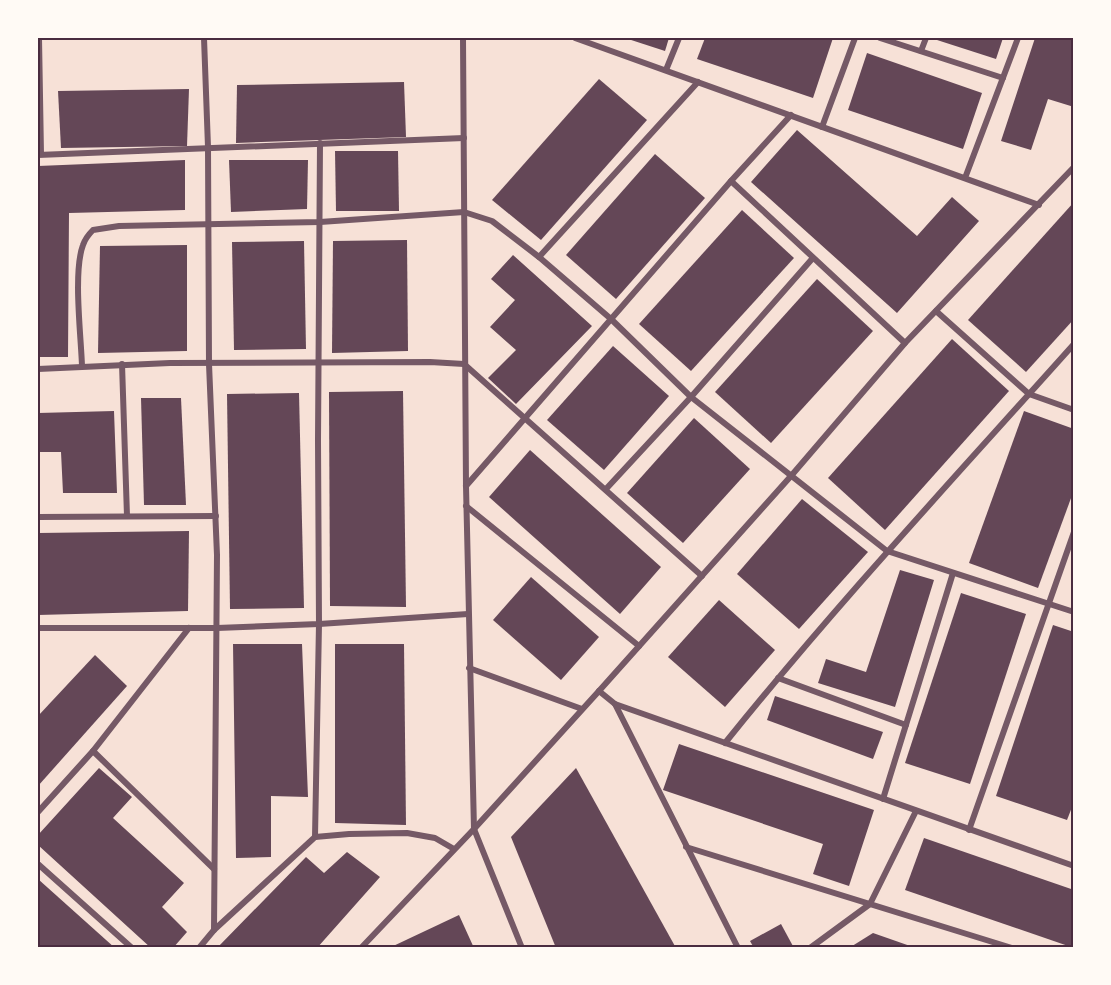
<svg xmlns="http://www.w3.org/2000/svg" width="1111" height="985" viewBox="0 0 1111 985" font-family="Barlow,sans-serif">
	<style>
		.building { fill: #644757 }
		.lines { fill: none; stroke-linecap: round; stroke-linejoin: round }
		.minor { stroke: #755966; stroke-width: 6 }
		.neatline { fill: none; stroke: #4a2c40; stroke-width: 2 }
	</style>
	<rect width="100%" height="100%" fill="#f7e1d7"/>
	<!-- building -->
	<g class="building">
		<polygon points="625,38 669,38 665,51"/>
		<polygon points="705,38 833,38 813,98 697,59"/>
		<polygon points="938,38 1003,38 996,59 937,40"/>
		<polygon points="1035,38 1074,38 1074,107 1048,99 1031,150 1001,141"/>
		<polygon points="867,53 982,93 963,149 848,110"/>
		<polygon points="599,79 647,120 541,240 492,200"/>
		<polygon points="404,82 406,137 236,143 237,85"/>
		<polygon points="189,89 187,146 61,148 58,91"/>
		<polygon points="797,130 917,236 952,197 979,221 897,313 751,182"/>
		<polygon points="335,151 398,151 399,211 336,211"/>
		<polygon points="655,154 705,198 616,299 566,255"/>
		<polygon points="185,160 185,210 69,213 68,357 38,357 38,166"/>
		<polygon points="229,160 308,160 307,209 231,212"/>
		<polygon points="1074,202 1074,319 1026,372 968,320"/>
		<polygon points="742,210 794,258 691,371 639,324"/>
		<polygon points="407,240 408,351 332,353 333,241"/>
		<polygon points="304,241 306,349 234,350 232,242"/>
		<polygon points="187,245 187,351 98,353 100,246"/>
		<polygon points="513,255 592,326 516,404 488,378 516,350 490,327 515,300 491,279"/>
		<polygon points="817,279 873,331 771,443 715,392"/>
		<polygon points="952,339 1009,391 885,530 828,478"/>
		<polygon points="613,346 669,396 604,470 547,420"/>
		<polygon points="403,391 406,607 330,606 329,392"/>
		<polygon points="299,393 304,608 230,609 227,394"/>
		<polygon points="141,398 181,398 186,505 144,505"/>
		<polygon points="114,411 117,493 63,493 61,452 38,452 38,413"/>
		<polygon points="1024,411 1074,429 1074,490 1038,588 969,563"/>
		<polygon points="694,418 750,469 683,543 627,493"/>
		<polygon points="530,450 661,567 620,614 489,497"/>
		<polygon points="802,499 868,552 799,629 737,574"/>
		<polygon points="189,531 188,611 38,615 38,533"/>
		<polygon points="900,570 934,580 895,707 818,683 826,659 866,672"/>
		<polygon points="531,577 599,637 561,680 493,620"/>
		<polygon points="961,593 1026,614 970,784 905,763"/>
		<polygon points="719,600 775,650 725,707 668,657"/>
		<polygon points="1053,625 1074,632 1074,802 1067,820 996,796"/>
		<polygon points="233,644 302,644 308,797 271,796 271,857 236,858"/>
		<polygon points="335,644 404,644 406,825 335,823"/>
		<polygon points="95,655 127,686 38,786 38,716"/>
		<polygon points="775,696 883,732 873,759 767,720"/>
		<polygon points="679,744 874,810 849,886 813,874 823,844 663,790"/>
		<polygon points="99,768 132,797 113,818 184,883 162,907 187,932 173,948 151,948 38,845 38,835"/>
		<polygon points="576,768 676,948 556,948 511,837"/>
		<polygon points="924,838 1074,890 1074,948 905,890"/>
		<polygon points="347,852 380,877 317,948 217,948 306,857 324,873"/>
		<polygon points="38,879 115,948 38,948"/>
		<polygon points="459,915 474,948 389,948"/>
		<polygon points="781,924 794,948 754,948 750,941"/>
		<polygon points="873,933 913,947 913,948 849,948"/>
	</g>
	<g class="lines">
		<!-- minor -->
		<g class="minor">
			<polyline points="39,38 41,154"/>
			<polyline points="204,38 208,147 209,364 217,555 214,930"/>
			<polyline points="463,38 466,486 474,829 522,948"/>
			<polyline points="575,38 1039,205"/>
			<polyline points="880,38 1003,78"/>
			<polyline points="921,51 926,38"/>
			<polyline points="666,70 679,38"/>
			<polyline points="822,127 855,38"/>
			<polyline points="38,155 464,138"/>
			<polyline points="965,178 1018,38"/>
			<polyline points="731,181 905,343"/>
			<polyline points="539,257 698,82"/>
			<polyline points="936,311 1029,394 1074,410"/>
			<polyline points="122,364 127,516"/>
			<path d="M82,366C81,335 73,272 83,245C85,239 89,234 93,230L119,226L320,222L464,212L492,221L539,257L611,319L691,397L887,551L1074,612"/>
			<polyline points="38,369 170,363 430,362 464,364 702,576"/>
			<polyline points="466,486 731,181 791,115"/>
			<polyline points="606,489 691,397 812,259"/>
			<polyline points="466,506 639,646"/>
			<polyline points="38,517 216,516"/>
			<polyline points="38,628 217,628 319,624 468,614"/>
			<polyline points="469,668 582,709"/>
			<polyline points="778,678 906,725"/>
			<polyline points="599,691 615,704 738,948"/>
			<polyline points="615,704 1074,866"/>
			<path d="M725,743C836,605 956,476 1074,344"/>
			<polyline points="93,751 214,869"/>
			<polyline points="883,799 953,573"/>
			<polyline points="38,812 93,751 189,628"/>
			<polyline points="969,830 1074,532"/>
			<polyline points="315,837 319,624 318,441 320,143"/>
			<polyline points="686,847 1012,948"/>
			<polyline points="38,864 132,948"/>
			<polyline points="199,948 214,930 315,837 349,834 407,833 435,838 454,849"/>
			<polyline points="361,948 474,829 599,691 791,476 905,343 1074,167"/>
			<polyline points="810,948 870,904 916,811"/>
		</g>
	</g>
	<!-- border -->
	<rect width="1111" height="985" fill="none" stroke="#fffaf5" stroke-width="78"/>
	<rect x="39" y="39" width="1033" height="907" class="neatline"/>
</svg>
